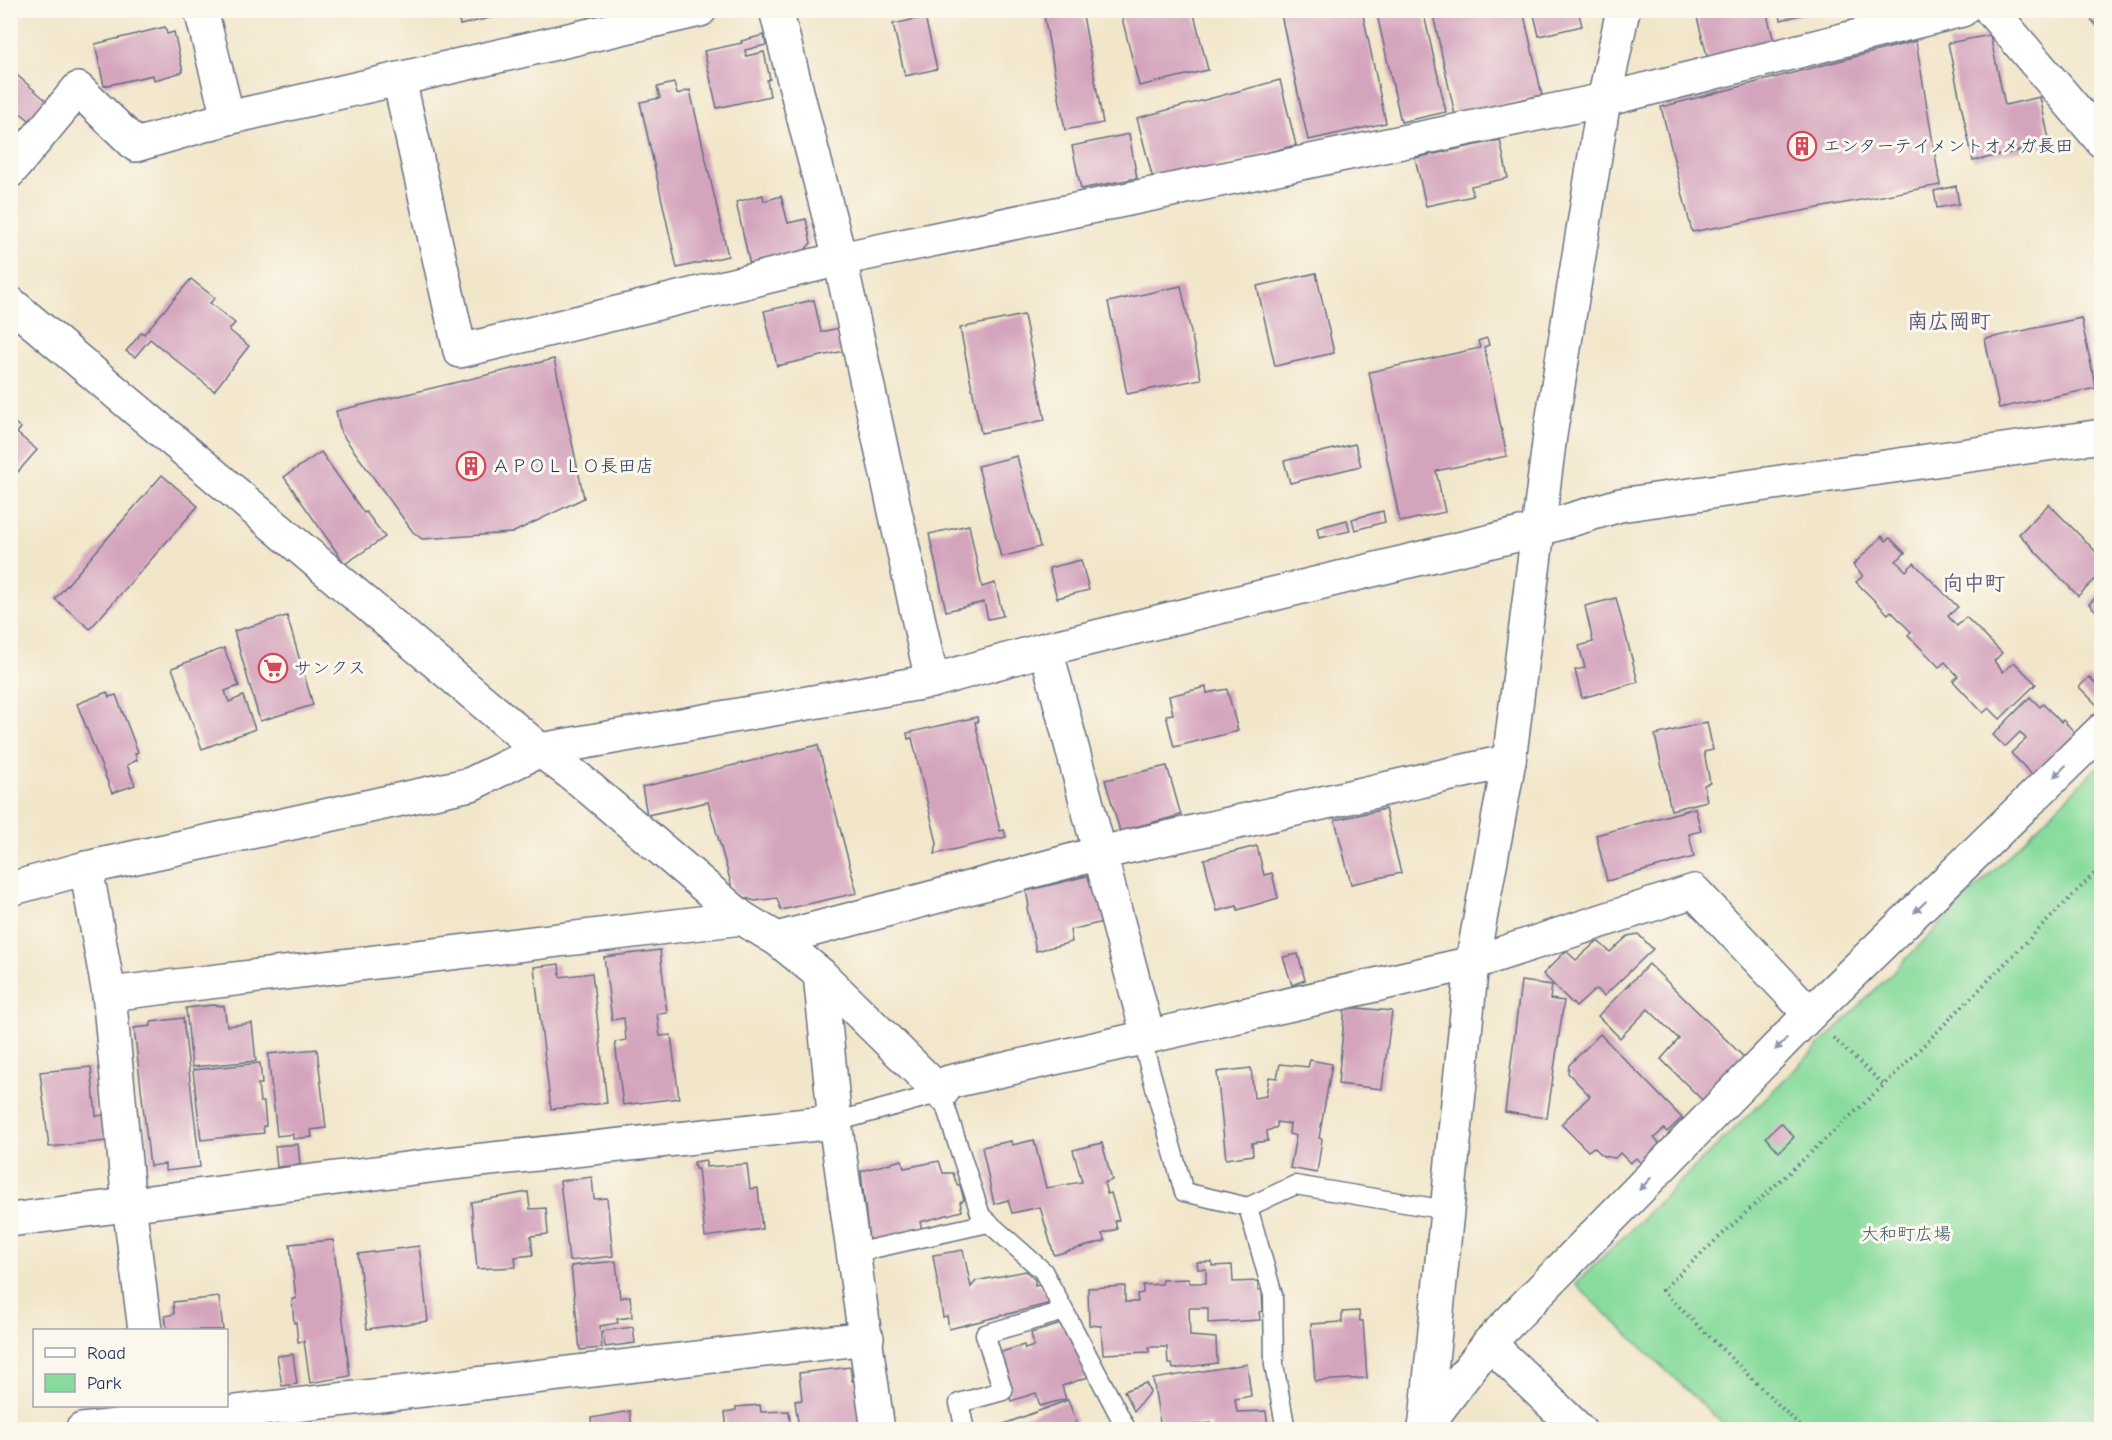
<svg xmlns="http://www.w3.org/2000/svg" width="2112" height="1440" viewBox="0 0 2112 1440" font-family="'Comic Neue','Klee One',sans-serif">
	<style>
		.green { fill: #87db9c; stroke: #51857d; stroke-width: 1.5 }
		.building { fill: #d4a4bd }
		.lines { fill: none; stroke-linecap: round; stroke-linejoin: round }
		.service-casing { stroke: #666f84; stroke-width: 21 }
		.minor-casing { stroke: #666f84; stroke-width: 36 }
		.tertiary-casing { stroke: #666f84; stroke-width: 36 }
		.path { stroke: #666f84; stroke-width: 4; stroke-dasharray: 1.5 4.5; stroke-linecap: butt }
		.service { stroke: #fff; stroke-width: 18 }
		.minor { stroke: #fff; stroke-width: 33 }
		.tertiary { stroke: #fff; stroke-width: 33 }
		.oneway { fill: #8d97ae }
		.labels { text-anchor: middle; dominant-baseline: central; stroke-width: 6; stroke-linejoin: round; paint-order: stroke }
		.poi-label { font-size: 18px; fill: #1b2f5e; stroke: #fbf7ec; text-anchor: start }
		.park-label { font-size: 18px; fill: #365a6e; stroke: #fbf7ec }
		.quarter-label { font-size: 21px; font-weight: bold; fill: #5c587f; stroke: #fbf7ec }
	</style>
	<rect width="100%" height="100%" fill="#fbf7ec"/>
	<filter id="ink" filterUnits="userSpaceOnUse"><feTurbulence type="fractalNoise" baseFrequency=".0167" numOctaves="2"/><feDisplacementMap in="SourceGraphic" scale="12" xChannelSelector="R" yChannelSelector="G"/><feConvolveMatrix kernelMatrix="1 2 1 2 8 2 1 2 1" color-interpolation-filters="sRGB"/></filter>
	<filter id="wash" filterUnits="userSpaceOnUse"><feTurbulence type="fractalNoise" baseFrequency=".008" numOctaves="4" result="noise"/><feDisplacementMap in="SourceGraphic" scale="24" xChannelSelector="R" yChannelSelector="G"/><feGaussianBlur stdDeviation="1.35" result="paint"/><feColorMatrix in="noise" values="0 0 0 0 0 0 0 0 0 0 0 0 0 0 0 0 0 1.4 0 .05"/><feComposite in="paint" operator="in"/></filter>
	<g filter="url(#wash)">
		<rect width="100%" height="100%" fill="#f2e6ca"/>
		<!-- green -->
		<polygon class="green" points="2101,763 2101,1429 1728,1429 1575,1284 1830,1035"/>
		<g id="blocks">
			<!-- building -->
			<g class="building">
				<polygon points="457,10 519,10 519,11 460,25"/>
				<polygon points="1043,10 1082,10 1103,123 1065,130"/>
				<polygon points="1120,10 1193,10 1208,70 1139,86"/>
				<polygon points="1280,10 1362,10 1386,123 1308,140"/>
				<polygon points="1376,10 1423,10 1446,112 1401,122"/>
				<polygon points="1432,10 1523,10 1542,95 1455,115"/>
				<polygon points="1533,10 1578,10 1582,26 1539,36"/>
				<polygon points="1695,10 1766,10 1774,42 1708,59"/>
				<polygon points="1779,10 1815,10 1815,11 1781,20"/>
				<polygon points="2083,10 2102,10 2102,28 2100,30"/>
				<polygon points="925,17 937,69 905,76 893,24"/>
				<polygon points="165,27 167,34 174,32 183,72 154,80 153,75 104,86 95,44"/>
				<polygon points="764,35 766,45 745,50 746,56 764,52 770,79 767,80 770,96 717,108 704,51 742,43 741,41"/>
				<polygon points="1990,35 2005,105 2040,97 2050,144 1973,161 1948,43"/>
				<polygon points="1916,41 1940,185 1692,232 1661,107"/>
				<polygon points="10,69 49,103 33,123 10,105"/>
				<polygon points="1280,80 1296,145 1154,183 1137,118"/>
				<polygon points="674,83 677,94 690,90 728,256 677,268 640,102 660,98 657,87"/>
				<polygon points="1129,134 1137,178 1081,189 1072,146"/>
				<polygon points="1500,140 1508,178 1471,186 1473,196 1426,206 1415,158"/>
				<polygon points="1956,186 1959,204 1937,208 1934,191"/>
				<polygon points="763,195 764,201 781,196 788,223 806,219 811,243 803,252 750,265 736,202"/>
				<polygon points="1316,273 1334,353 1275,366 1257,286"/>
				<polygon points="191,279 215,298 210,303 235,323 229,330 249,346 214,391 150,339 135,357 126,351 142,332 144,334"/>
				<polygon points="1181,286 1201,379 1127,394 1108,302"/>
				<polygon points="814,300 821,332 839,328 844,351 777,366 764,311"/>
				<polygon points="1024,315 1045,420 981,433 960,328"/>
				<polygon points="2081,318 2096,388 1999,408 1985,339"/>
				<polygon points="2102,336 2102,360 2101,360 2095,341"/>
				<polygon points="1487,338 1489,345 1484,347 1507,456 1436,471 1445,512 1400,522 1369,372 1480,348 1478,341"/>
				<polygon points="554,359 584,498 512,533 422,539 413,532 341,433 336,411"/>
				<polygon points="10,419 21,428 17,433 37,450 10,481"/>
				<polygon points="1355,444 1361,466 1290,483 1284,461"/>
				<polygon points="321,452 364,513 366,512 385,537 345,564 284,477"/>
				<polygon points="1017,456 1040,547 1001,557 978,466"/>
				<polygon points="162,475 198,506 90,629 55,599"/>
				<polygon points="2049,504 2102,558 2102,573 2078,596 2019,534"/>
				<polygon points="1383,511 1385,522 1355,530 1352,519"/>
				<polygon points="1347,520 1350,531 1319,538 1317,528"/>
				<polygon points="969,525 982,587 995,583 1003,616 988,619 984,602 946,611 929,534"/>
				<polygon points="1882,536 1886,541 1890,538 1905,553 1896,561 1906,571 1914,563 1958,607 1948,616 1957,626 1966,617 2002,653 1994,661 2003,672 2014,662 2036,684 2000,719 1989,708 1983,713 1953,681 1958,676 1945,662 1939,667 1908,635 1911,632 1891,611 1888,614 1856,582 1863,576 1853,565"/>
				<polygon points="1081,560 1089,590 1057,598 1049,568"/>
				<polygon points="2102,591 2102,617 2089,604"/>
				<polygon points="1616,598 1638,682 1582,698 1575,670 1585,668 1579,646 1593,642 1585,606"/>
				<polygon points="287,616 313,705 260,721 234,631"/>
				<polygon points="224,648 239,686 225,691 229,702 243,696 255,729 202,749 172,668"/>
				<polygon points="2089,677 2102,690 2102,710 2079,687"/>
				<polygon points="1206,687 1207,693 1227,689 1238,731 1174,747 1166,715 1173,714 1169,696"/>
				<polygon points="107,692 109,697 116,695 138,752 135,754 137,760 127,765 135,785 112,793 77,704"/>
				<polygon points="2030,697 2040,707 2043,704 2061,722 2063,720 2082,740 2040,783 2011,753 2026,739 2020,732 2005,747 1993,735"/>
				<polygon points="977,717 978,722 975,722 1000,831 1004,830 1006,837 935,854 937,843 912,738 908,739 907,733"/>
				<polygon points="1707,722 1713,750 1704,752 1710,783 1704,785 1707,801 1671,810 1655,735"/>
				<polygon points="818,745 857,893 781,910 777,898 755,901 734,894 708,802 647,815 642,787"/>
				<polygon points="1167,766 1181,815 1120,831 1105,780"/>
				<polygon points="1695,808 1701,831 1689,834 1694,857 1607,881 1596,835"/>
				<polygon points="1385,809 1401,873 1351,884 1335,820"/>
				<polygon points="1257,846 1264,875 1272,873 1278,898 1238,910 1237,906 1217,911 1204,859"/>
				<polygon points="1095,874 1107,921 1070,930 1072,942 1036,951 1027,908 1029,906 1026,891"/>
				<polygon points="1638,934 1653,949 1604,996 1596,989 1576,1007 1543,974 1566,951 1576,960 1595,943 1599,942 1610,952 1628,936"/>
				<polygon points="660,950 667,1013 657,1014 660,1036 671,1035 679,1098 623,1105 615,1042 626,1040 624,1018 612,1020 604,957"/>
				<polygon points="1298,954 1305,980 1292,985 1283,957"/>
				<polygon points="559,964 560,977 592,973 607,1103 551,1109 534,967"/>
				<polygon points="1649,964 1755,1068 1712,1110 1661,1059 1679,1039 1648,1009 1620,1038 1598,1016"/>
				<polygon points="1521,981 1552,985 1550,999 1564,1001 1547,1118 1505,1112"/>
				<polygon points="213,1005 224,1006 227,1026 252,1023 256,1061 192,1067 186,1008"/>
				<polygon points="1345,1007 1392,1011 1382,1089 1338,1084"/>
				<polygon points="183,1018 200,1167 165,1171 165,1164 150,1166 134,1028 151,1026 151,1022"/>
				<polygon points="1600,1034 1682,1118 1667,1132 1664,1129 1654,1138 1666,1150 1646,1169 1636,1158 1630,1163 1620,1153 1615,1158 1603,1156 1594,1147 1588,1151 1561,1124 1590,1096 1568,1073 1569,1065"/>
				<polygon points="317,1049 326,1128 311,1130 312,1137 293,1139 293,1134 277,1136 268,1054"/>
				<polygon points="1310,1060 1332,1064 1319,1138 1322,1139 1317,1173 1290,1168 1296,1136 1289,1134 1290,1124 1277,1122 1277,1127 1267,1131 1268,1141 1252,1143 1253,1155 1226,1159 1217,1072 1251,1068 1254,1098 1266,1096 1269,1077 1277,1078 1280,1064 1308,1067"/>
				<polygon points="260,1063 262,1084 258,1084 260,1102 264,1102 266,1126 263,1126 264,1133 201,1140 193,1070"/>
				<polygon points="91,1067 96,1116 104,1115 107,1141 49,1147 40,1072"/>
				<polygon points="1781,1123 1794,1137 1779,1152 1766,1137"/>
				<polygon points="1034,1140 1046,1188 1082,1182 1073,1150 1102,1143 1112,1180 1104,1183 1107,1194 1111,1193 1119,1220 1115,1221 1117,1229 1102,1234 1105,1241 1054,1255 1040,1207 1012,1213 1008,1200 994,1204 982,1147 1011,1141 1012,1145"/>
				<polygon points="298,1144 300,1165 277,1167 275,1146"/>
				<polygon points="706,1160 706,1167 747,1164 750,1189 758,1188 762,1229 705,1237 698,1169 695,1169 694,1162"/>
				<polygon points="902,1160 904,1168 939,1161 943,1173 953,1173 957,1185 960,1185 964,1200 960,1202 962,1211 920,1222 922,1230 869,1242 861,1171"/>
				<polygon points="592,1177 594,1199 607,1198 613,1256 569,1261 560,1181"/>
				<polygon points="528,1192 530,1209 546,1208 548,1234 531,1236 533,1255 515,1257 516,1267 477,1269 471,1202"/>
				<polygon points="333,1240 350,1376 310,1383 304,1341 298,1342 296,1322 294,1323 292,1299 296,1299 290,1244"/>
				<polygon points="419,1246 428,1321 367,1329 358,1254"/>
				<polygon points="963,1250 971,1287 976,1281 1026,1271 1035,1280 1035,1286 1039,1285 1055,1302 949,1329 947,1316 943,1317 933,1255"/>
				<polygon points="616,1261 620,1298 630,1296 632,1317 617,1319 618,1323 600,1326 602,1348 580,1350 571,1266"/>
				<polygon points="1197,1262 1212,1262 1212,1266 1232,1265 1233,1282 1258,1281 1258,1290 1262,1290 1263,1311 1259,1312 1260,1320 1208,1323 1208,1308 1189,1308 1190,1336 1216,1338 1217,1363 1173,1369 1172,1364 1168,1364 1167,1347 1149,1347 1149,1352 1103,1354 1101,1326 1089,1325 1088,1288 1125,1286 1125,1302 1138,1302 1137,1294 1143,1293 1143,1285 1162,1284 1162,1280 1189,1279 1189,1283 1206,1283 1206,1269 1198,1269"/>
				<polygon points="219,1297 223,1330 167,1330 165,1316 174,1314 173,1302"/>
				<polygon points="1359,1311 1360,1321 1363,1321 1367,1378 1315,1381 1311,1324 1342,1322 1342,1312"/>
				<polygon points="1068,1322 1088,1377 1062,1386 1066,1399 1040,1406 1036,1393 1011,1401 998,1353 1024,1345 1025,1349 1034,1346 1031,1333"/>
				<polygon points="633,1327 635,1343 605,1347 603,1331"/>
				<polygon points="293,1354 297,1384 282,1386 277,1356"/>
				<polygon points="1247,1364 1251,1396 1235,1399 1237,1412 1266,1411 1268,1430 1212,1430 1211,1423 1161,1429 1153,1379"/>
				<polygon points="850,1367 852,1381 857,1381 862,1430 833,1430 833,1427 799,1429 795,1401 802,1400 799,1373"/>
				<polygon points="1146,1383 1150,1392 1134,1411 1124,1391"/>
				<polygon points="1068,1400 1077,1423 1058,1430 988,1430"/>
				<polygon points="760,1405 761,1412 789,1411 791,1430 727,1430 725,1412 736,1410 736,1407"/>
				<polygon points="630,1411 632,1430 592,1430 591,1418"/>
			</g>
		</g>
	</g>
	<g filter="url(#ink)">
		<use href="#blocks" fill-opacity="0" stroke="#666f84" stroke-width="1.5"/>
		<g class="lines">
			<!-- service casing -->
			<g class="service-casing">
				<g id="service">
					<polyline points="1141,1037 1184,1192 1248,1207 1273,1295 1274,1365 1286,1430"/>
					<polyline points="835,1122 941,1093 981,1216 1043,1271 1127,1430"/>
					<polyline points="1248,1207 1295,1185 1447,1210"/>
					<polyline points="854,1253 988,1223"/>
					<polyline points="965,1430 959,1403 1003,1391 985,1334 1064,1311"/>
				</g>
			</g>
			<!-- minor casing -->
			<g class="minor-casing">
				<g id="minor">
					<polyline points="201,10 228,118"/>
					<polyline points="776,10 840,259 932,681"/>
					<polyline points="1991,10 2102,141"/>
					<polyline points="399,79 460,351 840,259 1604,100 1962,10"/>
					<polyline points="10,171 78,89 136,145 228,118 700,10"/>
					<polyline points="10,303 540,750 580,780 742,918 777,939 820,974 941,1093 949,1082 1472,963 1694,891 1810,1014"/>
					<polyline points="1046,649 1148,1036"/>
					<polyline points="86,868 109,994 129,1204 145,1330"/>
					<polyline points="777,939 1100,853 1509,761"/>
					<polyline points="820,974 835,1122 878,1430"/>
					<polyline points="109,994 742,918"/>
					<polyline points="10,1220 445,1164 835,1122"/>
					<polyline points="1489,1343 1579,1430"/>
					<polyline points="1425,1427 1489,1343 1810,1014 2102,730"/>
					<polyline points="82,1430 867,1338"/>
				</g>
			</g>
			<!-- tertiary casing -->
			<g class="tertiary-casing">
				<g id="tertiary">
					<polyline points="10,889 86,868 471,784 540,750 932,681 1046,649 1537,530 1620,505 2102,436"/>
					<polyline points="1425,1430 1472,963 1509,761 1550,435 1604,100 1623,10"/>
				</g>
			</g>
			<!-- path -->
			<g class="path">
				<polyline points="1833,1038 1884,1085"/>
				<polyline points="1804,1430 1662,1290 1884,1085 2102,866"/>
			</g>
			<!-- service -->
			<use href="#service" class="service"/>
			<!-- minor -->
			<use href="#minor" class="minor"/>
			<!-- tertiary -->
			<use href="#tertiary" class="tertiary"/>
		</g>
		<!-- one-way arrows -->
		<defs><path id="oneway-solid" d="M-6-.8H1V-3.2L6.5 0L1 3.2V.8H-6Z" transform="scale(1.5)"/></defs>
		<g class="oneway">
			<use href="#oneway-solid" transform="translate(2060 771) rotate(136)"/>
			<use href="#oneway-solid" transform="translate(1920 907) rotate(136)"/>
			<use href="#oneway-solid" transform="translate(1781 1044) rotate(134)"/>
			<use href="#oneway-solid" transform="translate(1645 1184) rotate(134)"/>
		</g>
	</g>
	<!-- icons -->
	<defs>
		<g id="building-ring" transform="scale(1.5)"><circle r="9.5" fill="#fbf7ec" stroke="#d1495b" stroke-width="1.5"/><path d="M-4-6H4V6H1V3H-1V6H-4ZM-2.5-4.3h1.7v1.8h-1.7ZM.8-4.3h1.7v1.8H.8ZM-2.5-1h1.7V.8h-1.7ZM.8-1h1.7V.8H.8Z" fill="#d1495b"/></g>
		<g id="supermarket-ring" transform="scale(1.5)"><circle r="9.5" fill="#fbf7ec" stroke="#d1495b" stroke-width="1.5"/><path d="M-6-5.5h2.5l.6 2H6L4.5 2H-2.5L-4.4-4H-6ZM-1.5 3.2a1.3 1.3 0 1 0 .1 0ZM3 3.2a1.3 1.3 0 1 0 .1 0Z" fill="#d1495b"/></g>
	</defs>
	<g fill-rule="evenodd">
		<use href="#building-ring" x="1802" y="146"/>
		<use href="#building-ring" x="471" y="466"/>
		<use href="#supermarket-ring" x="273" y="668"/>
	</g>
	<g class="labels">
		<!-- poi labels -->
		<g class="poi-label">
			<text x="1823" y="146">エンターテイメントオメガ長田</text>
			<text x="492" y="466">ＡＰＯＬＬＯ長田店</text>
			<text x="294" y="668">サンクス</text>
		</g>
		<!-- park labels -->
		<g class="park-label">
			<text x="1906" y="1234">大和町広場</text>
		</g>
		<!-- quarter labels -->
		<g class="quarter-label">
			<text x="1949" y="321">南広岡町</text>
			<text x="1974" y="583">向中町</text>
		</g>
	</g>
	<!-- margin -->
	<rect width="2112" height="1440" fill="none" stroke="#fbf7ec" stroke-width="36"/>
	<!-- legend -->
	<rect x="33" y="1329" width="195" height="78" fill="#fbf7ec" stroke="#a1a7b3" stroke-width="1.5"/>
	<rect x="45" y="1348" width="30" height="9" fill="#ffffff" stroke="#a1a7b3" stroke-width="1.5"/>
	<text x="87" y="1359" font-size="18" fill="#1b2f5e">Road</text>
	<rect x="45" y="1374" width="30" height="18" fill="#87db9c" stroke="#a1a7b3" stroke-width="1.5"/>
	<text x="87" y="1389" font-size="18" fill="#1b2f5e">Park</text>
</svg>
